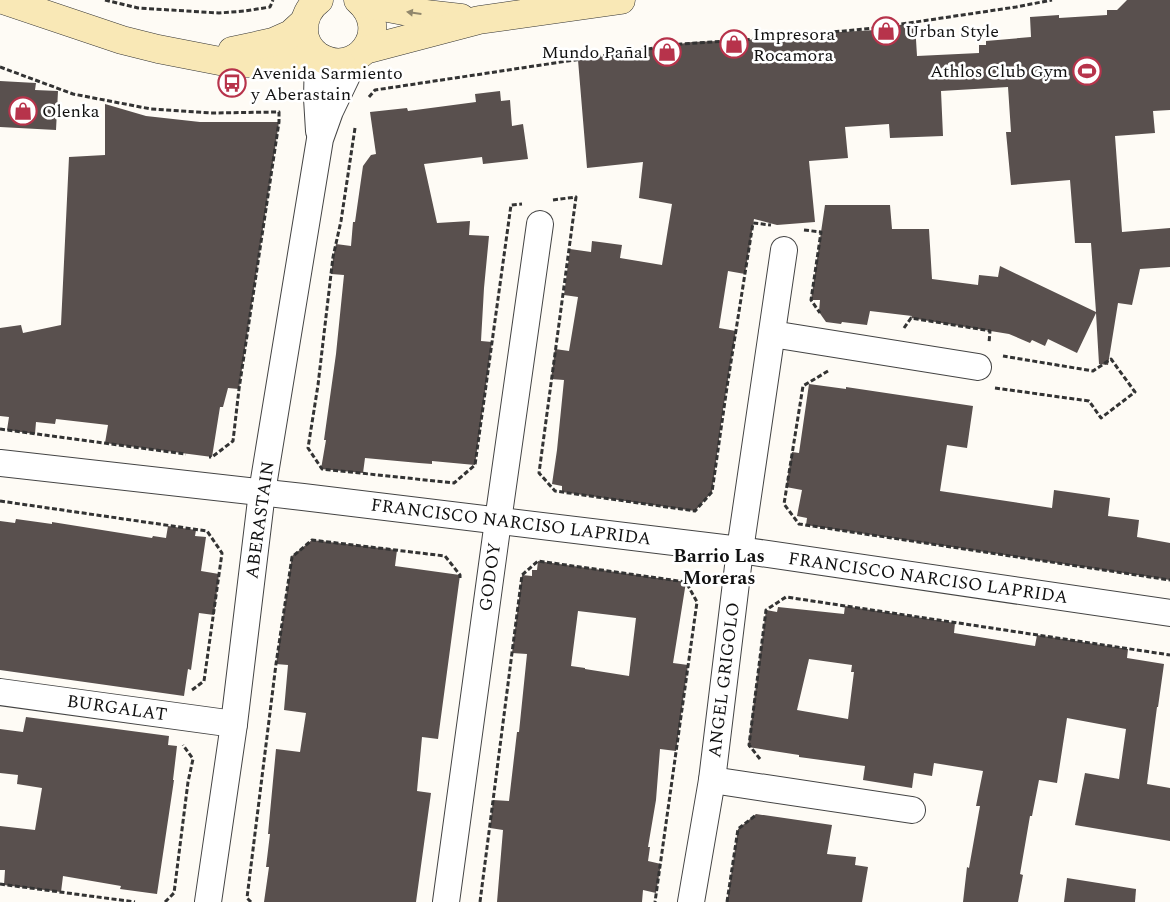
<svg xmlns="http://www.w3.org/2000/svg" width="1170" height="902" viewBox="0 0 1170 902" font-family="Spectral,serif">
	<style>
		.building { fill: #59504e; fill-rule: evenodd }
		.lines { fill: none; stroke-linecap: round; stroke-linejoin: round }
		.street-casing { stroke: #444; stroke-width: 28 }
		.secondary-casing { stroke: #333; stroke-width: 29 }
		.path { stroke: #333; stroke-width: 3; stroke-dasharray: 5 2.5; stroke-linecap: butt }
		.street { stroke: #fff; stroke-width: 26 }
		.secondary { stroke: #f9e8b6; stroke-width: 28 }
		.oneway { fill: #91876c }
		.labels { text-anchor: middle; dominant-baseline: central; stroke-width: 5; stroke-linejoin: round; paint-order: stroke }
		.poi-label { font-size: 18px; fill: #111; stroke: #fff; text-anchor: start }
		.street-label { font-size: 18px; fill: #111; stroke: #fff }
		.neighbourhood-label { font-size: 19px; font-weight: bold; fill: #111; stroke: #fff }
	</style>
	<rect width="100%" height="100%" fill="#fefbf5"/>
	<!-- building -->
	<g class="building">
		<polygon points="1127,0 1170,0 1170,110 1153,111 1155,133 1115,136 1122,232 1170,228 1170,267 1140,269 1132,305 1118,303 1108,365 1099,364 1096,313 1077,353 1048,339 1045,346 1032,340 1030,343 1009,334 911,318 912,316 870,311 867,325 842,322 841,324 826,322 819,312 820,300 811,300 825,205 890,205 892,229 929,229 932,279 978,285 979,275 998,277 1000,266 1096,312 1091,243 1075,243 1070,180 1011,185 1006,132 1011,132 1008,87 941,91 943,136 890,138 889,124 845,127 848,158 809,161 815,222 777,225 754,219 745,274 728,271 719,328 736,331 723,410 712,492 695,511 562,492 562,486 552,484 557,450 564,380 551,379 553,365 555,349 569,351 578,297 564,295 570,249 591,252 592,241 622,245 620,258 662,265 672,204 639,198 643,162 587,168 578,60 636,52 636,51 692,42 745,40 807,34 876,30 875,28 915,23 917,56 979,53 979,45 986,45 986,41 1031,37 1030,17 1059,15 1059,18 1107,15 1107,10 1117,10"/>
		<polygon points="0,81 36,83 35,90 58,91 56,130 0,127"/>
		<polygon points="500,91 501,101 510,100 512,126 523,124 528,159 483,164 482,157 424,164 437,223 470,221 469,235 489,236 484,288 481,341 492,342 475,465 432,461 432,464 419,463 365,458 363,473 321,469 326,440 324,440 336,354 344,275 331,274 333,258 336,244 351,246 353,222 355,222 363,166 371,155 376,154 370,112 407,108 408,111 476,102 475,94"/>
		<polygon points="105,104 146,116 200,122 279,122 239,389 228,388 223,407 220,407 212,457 105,443 108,425 56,419 55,424 36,422 35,434 7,430 9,417 0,416 0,328 21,325 23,333 61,325 69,157 105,155"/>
		<polygon points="809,384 846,389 846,387 973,406 967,448 947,445 940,491 1052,508 1054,490 1110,498 1108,516 1139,520 1137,537 1170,543 1170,580 806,525 807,518 797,516 802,490 786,487 792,452 799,453"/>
		<polygon points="16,519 52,524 52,522 152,538 153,536 166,538 168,526 196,530 195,536 206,537 201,571 219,574 214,615 199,613 191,670 188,669 184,696 0,670 0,521 15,523"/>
		<polygon points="312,540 397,550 395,566 460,575 438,739 422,737 417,791 431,793 416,902 264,902 269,867 266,867 270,834 268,834 276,749 300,752 306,713 284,710 288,665 276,664 292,556"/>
		<path d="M538,561L686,582L673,663L688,665L676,751L660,749L656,800L648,847H650L648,861L661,864L656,893L643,890L642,902H497L503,830L490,828L493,800L509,801L517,732H519L527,654L512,653L522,575L532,576V570H537ZM578,611L636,618L629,676L585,669V668L571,666Z"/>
		<path d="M845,606L955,623L954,633L1035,646L1037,635L1128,649L1127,658L1164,664L1158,707H1157L1147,784L1170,788V841L1075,825L1085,773L1119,779L1126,729L1067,718L1057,783L1039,780L1032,816H1030L1020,874L1023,875L1018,902H963L967,867L969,868L980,806H976L983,771L934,763L932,776L914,773L912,788L863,780L865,766L799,757V755L748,747L766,610L777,612L778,607L844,614ZM809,659L852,665L851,672H854L848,719L797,710Z"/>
		<polygon points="26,717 169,736 168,745 177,746 173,780 174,780 157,894 120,889 121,886 63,876 61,892 4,885 5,870 0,870 0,826 35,830 42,788 17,784 18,775 0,773 0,729 23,732"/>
		<polygon points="756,814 832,825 827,854 856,857 855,865 868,867 862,902 727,902 738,829"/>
		<polygon points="1067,878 1136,889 1135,902 1064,902"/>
	</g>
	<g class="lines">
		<!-- street casing -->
		<g class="street-casing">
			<g id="street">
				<polyline points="318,56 317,98 319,131"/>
				<polyline points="772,334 978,367"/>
				<polyline points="0,463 303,497 740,550 1170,613"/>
				<polyline points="0,692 234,724"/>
				<polyline points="712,780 912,810"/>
				<polyline points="208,902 234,724 262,492 320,139 330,111 356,57"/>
				<polyline points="446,902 498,521 540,224"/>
				<polyline points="691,902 712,780 740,550 784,250"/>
			</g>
		</g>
		<!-- secondary casing -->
		<g class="secondary-casing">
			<g id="secondary">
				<polyline points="3,0 122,40 158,49 230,63 250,63 275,62 314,53"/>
				<path d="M319,0C309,7 304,18 304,30C304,40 310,50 318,56C355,80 394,31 358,0"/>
				<polyline points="362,3 409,12 461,18"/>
				<polyline points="365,50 479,20 621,0"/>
				<polyline points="232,51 273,42 291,34 304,22"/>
			</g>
		</g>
		<!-- path -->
		<g class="path">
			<polyline points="105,0 138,8 219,13 245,11 270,7 273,0"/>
			<polyline points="0,67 73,94 151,109 211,113 279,112 279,122 239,389 233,441 212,457 209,457"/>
			<polyline points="369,97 375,90 681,44 758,39 875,28 1016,7 1052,0"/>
			<polyline points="355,128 341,221 333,257 318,385 308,448 322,469 454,483 475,465 511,205 522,204"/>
			<polyline points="553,200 576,197 539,473 555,491 695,511 712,492 727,387 753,223 771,225"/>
			<polyline points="804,230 821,232 811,300 820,313"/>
			<polyline points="904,328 911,318 985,330 990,331 989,343"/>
			<polyline points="828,371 803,386 784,504 799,524 1170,580"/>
			<polyline points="995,388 1089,401 1101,418 1135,392 1111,359 1093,371 1003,356"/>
			<polyline points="0,429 186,454"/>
			<polyline points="0,501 207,531 222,553 204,681 192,690"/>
			<polyline points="760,759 749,745 766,610 786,597 1170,655"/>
			<polyline points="0,884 135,902"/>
			<polyline points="165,902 174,893 188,782 193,759 183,745"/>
			<polyline points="251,902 247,898 276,664 292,557 312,540 445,556 460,575 460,578"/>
			<polyline points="480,902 522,575 538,561 686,582 697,602 655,902"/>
			<polyline points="727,902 738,829 756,815"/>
		</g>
		<!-- street -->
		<use href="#street" class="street"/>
		<!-- secondary -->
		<use href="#secondary" class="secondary"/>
	</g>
	<!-- one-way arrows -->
	<defs><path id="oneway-solid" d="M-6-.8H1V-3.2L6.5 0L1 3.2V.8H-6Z" transform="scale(1.25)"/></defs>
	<use class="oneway" href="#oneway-solid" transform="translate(414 13) rotate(-172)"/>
	<!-- icons -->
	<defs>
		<g id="shop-ring" transform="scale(1.4375)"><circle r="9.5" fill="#fff" stroke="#b7334b" stroke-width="1.5"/><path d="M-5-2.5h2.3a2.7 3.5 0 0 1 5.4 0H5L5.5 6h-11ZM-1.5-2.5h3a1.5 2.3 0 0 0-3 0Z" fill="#b7334b"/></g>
		<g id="stadium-ring" transform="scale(1.4375)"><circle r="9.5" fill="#fff" stroke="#b7334b" stroke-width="1.5"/><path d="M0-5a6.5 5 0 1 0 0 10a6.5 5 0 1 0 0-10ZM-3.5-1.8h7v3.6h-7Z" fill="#b7334b"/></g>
		<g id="bus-ring" transform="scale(1.4375)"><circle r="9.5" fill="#fff" stroke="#b7334b" stroke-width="1.5"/><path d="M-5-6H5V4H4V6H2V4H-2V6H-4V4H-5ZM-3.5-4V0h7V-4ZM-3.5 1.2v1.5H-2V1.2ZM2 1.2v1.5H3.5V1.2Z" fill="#b7334b"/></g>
	</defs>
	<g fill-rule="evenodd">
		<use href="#shop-ring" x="886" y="31"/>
		<use href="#shop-ring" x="734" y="44"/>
		<use href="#shop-ring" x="667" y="52"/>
		<use href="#stadium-ring" x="1087" y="71"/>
		<use href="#bus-ring" x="232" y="83"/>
		<use href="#shop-ring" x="23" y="111"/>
	</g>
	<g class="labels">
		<!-- poi labels -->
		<g class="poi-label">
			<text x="905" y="31">Urban Style</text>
			<text x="753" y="34">Impresora<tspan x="753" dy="21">Rocamora</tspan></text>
			<text x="648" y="52" text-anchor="end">Mundo Pañal</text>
			<text x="1068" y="71" text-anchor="end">Athlos Club Gym</text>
			<text x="251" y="73">Avenida Sarmiento<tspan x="251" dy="21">y Aberastain</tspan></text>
			<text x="42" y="111">Olenka</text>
		</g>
		<!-- street labels -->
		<g class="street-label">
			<text transform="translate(260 520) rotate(-82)">ABERASTAIN</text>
			<text transform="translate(511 522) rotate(7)">FRANCISCO NARCISO LAPRIDA</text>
			<text transform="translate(490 577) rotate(-82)">GODOY</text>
			<text transform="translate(928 578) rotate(8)">FRANCISCO NARCISO LAPRIDA</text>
			<text transform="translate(724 680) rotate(-83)">ANGEL GRIGOLO</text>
			<text transform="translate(117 708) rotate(8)">BURGALAT</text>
		</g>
		<!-- neighbourhood labels -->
		<g class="neighbourhood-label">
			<text x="719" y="556">Barrio Las<tspan x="719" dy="22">Moreras</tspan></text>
		</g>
	</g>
</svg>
